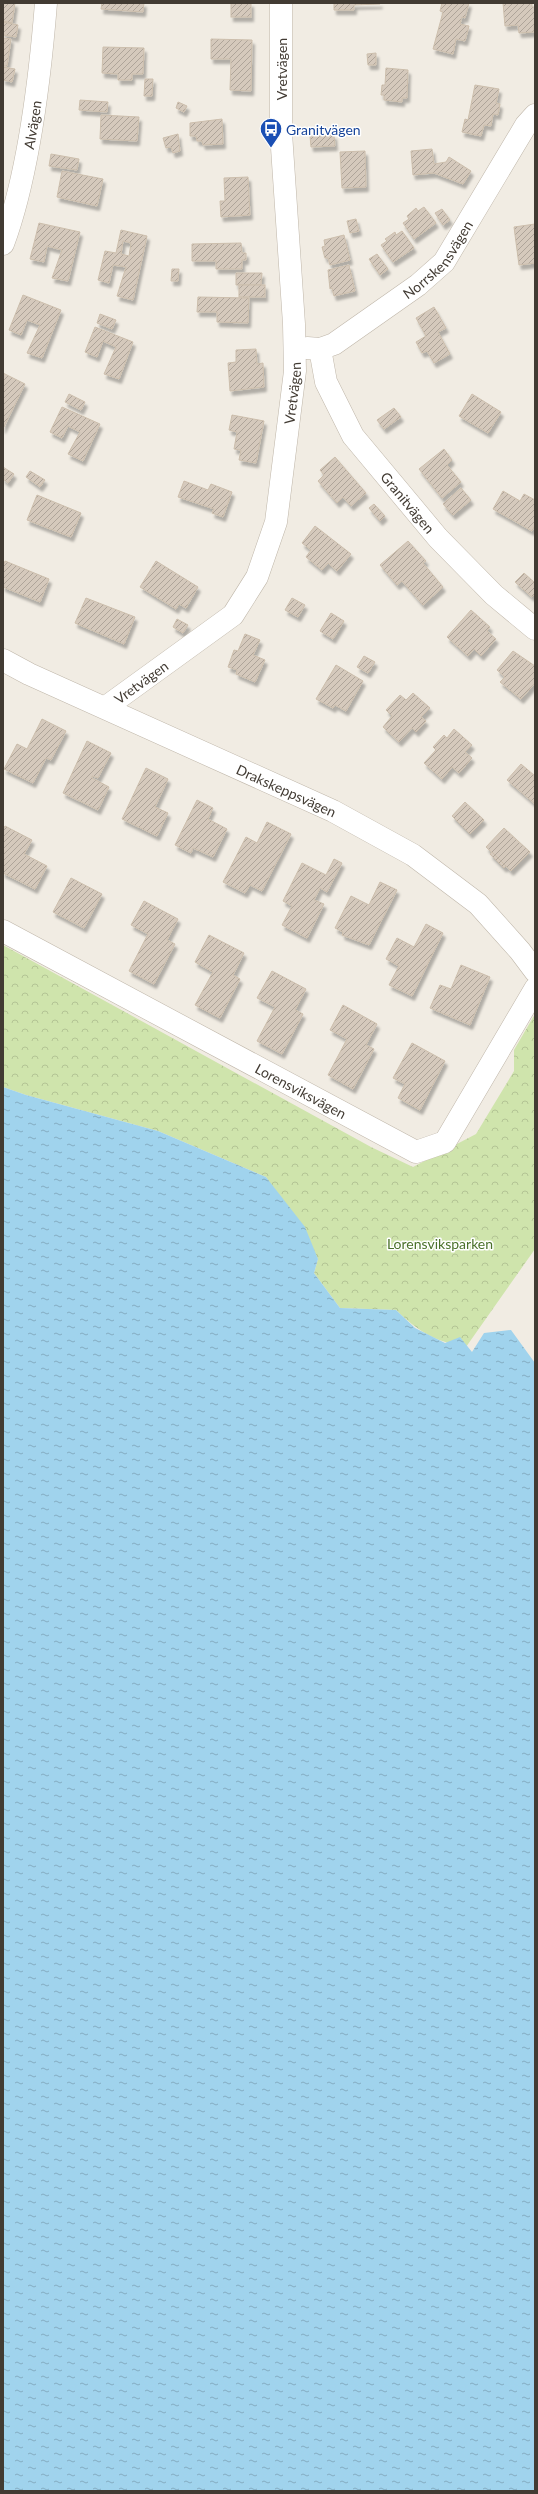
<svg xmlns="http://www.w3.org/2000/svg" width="538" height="2494" viewBox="0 0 538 2494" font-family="Lato,sans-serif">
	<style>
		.park { fill: url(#park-crowns) }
		.water { fill: url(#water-ripples) }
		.building { fill: url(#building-hatch); stroke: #ccbeac; fill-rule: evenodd; filter: url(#shadow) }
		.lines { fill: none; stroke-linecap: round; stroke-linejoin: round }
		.minor-casing { stroke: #bfb6a9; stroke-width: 23 }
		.minor { stroke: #fff; stroke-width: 22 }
		.labels { text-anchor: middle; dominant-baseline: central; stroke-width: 3; stroke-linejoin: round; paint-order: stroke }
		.street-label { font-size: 14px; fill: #423b33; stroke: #fff }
		.transit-label { font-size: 14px; fill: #164399; stroke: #fff; text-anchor: start }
		.park-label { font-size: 14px; fill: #4a712a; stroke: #fff }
	</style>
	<defs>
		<pattern id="park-crowns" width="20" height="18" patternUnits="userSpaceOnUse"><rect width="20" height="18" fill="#cfe4ac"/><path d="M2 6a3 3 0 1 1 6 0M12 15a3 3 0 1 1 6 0" fill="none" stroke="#b3c494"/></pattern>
		<pattern id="water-ripples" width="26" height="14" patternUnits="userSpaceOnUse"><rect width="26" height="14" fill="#a0d3ed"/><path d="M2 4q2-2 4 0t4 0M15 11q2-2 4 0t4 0" fill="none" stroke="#84acc1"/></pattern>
		<pattern id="building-hatch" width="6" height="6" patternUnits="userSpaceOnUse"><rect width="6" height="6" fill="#d5c9bc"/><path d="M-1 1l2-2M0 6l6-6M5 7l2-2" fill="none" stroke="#aea499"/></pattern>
		<filter id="shadow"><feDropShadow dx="2.5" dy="4.5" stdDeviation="1" flood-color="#0004"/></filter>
	</defs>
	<rect width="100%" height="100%" fill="#f1ece3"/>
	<!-- park -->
	<path class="park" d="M3,945L371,1147L413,1167L476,1134L514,1071V1050L535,1014V1249L466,1347C434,1341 419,1332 396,1310L340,1308L314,1273L318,1259L266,1177L158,1131L26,1095L3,1087Z"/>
	<!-- water -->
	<polygon class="water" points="3,1087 26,1095 158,1131 266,1177 305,1227 318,1259 314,1273 340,1308 396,1310 415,1328 445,1343 460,1337 472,1352 484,1333 511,1330 535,1363 535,2491 3,2491"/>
	<!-- building -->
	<g class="building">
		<polygon points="3,3 15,3 12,23 3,21"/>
		<polygon points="102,3 144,3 143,12 101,9"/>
		<rect x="231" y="3" width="20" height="14"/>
		<polygon points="334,3 380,3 380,4 354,5 354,10 334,10"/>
		<polygon points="442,3 469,3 465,18 462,17 460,24 469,26 465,41 456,39 453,54 433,49 443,12 440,11"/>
		<polygon points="503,3 532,3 532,7 535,7 534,32 519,33 518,25 505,26"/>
		<polygon points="3,22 18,25 16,37 3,35"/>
		<polygon points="3,38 11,39 7,66 3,66"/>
		<polygon points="211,39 252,40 251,91 230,90 231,59 211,59"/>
		<polygon points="103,47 144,48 143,74 132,74 132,80 118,80 118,74 102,73"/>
		<polygon points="376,53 376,65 368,65 367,54"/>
		<polygon points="3,67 15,69 12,82 3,80"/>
		<polygon points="386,68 408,70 407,98 402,98 402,102 384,100 384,95 381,95 382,85 385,85"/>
		<polygon points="145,79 153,79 152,96 144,96"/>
		<polygon points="475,85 499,89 496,103 500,104 498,115 493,114 491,126 484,125 481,136 462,132 465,119 468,120"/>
		<polygon points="80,100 108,102 107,112 79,110"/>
		<polygon points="178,102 187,106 184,112 176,108"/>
		<polygon points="101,115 139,117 137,141 100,139"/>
		<polygon points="222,119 223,144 203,145 202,141 197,141 196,136 190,136 190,123"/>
		<polygon points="178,134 180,151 173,153 171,147 166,148 163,138"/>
		<polygon points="334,135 335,146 311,147 310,136"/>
		<polygon points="432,149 434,164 446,162 449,157 471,171 463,184 434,173 413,175 411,151"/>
		<polygon points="365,151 366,187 342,188 340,152"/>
		<polygon points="51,154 79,159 77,170 49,166"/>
		<polygon points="62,171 103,179 97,206 57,197"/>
		<polygon points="248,177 250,215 221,217 220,201 225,201 224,178"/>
		<polygon points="424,207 436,223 414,239 403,223 409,219 407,216 416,208 418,211"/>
		<polygon points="442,209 450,220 443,225 435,213"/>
		<polygon points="356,219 359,231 350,233 347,221"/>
		<polygon points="39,223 80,232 68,281 52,278 62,250 47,246 44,262 30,259"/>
		<polygon points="535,224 535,263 519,265 514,227"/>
		<path d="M121,230L147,236L133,300L117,296L126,267L113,265L109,283L98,280L105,251L116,253ZM123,241L131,243L129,256L121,254Z"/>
		<polygon points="402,231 414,248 393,262 381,245 387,241 385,239 395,232 396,235"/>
		<polygon points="344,235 350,260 330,265 328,258 325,258 322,247 325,246 324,240"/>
		<polygon points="241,243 242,253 246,253 246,260 242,260 242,269 216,269 216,261 192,261 192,244"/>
		<polygon points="377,254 388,269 380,275 369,259"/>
		<polygon points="349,265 355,291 334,296 332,288 330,289 328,270"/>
		<polygon points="172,269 179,269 178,281 171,281"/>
		<polygon points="236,273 262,273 261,285 236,285"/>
		<rect x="239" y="285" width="26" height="12"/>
		<polygon points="23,295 61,310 42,358 27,353 40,325 27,320 21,335 9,330"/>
		<polygon points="198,297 249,298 248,323 217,322 217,312 197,312"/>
		<polygon points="434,307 446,328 438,332 450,354 434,363 427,351 422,353 416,342 426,336 416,318"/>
		<polygon points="100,314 116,320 112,329 97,323"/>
		<polygon points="95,327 133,342 119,379 104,374 116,347 103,341 97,357 85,352"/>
		<polygon points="256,349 257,364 263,363 264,387 230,391 228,363 236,362 236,350"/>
		<polygon points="3,373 25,384 3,429"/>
		<polygon points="69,394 85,402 81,410 65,402"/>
		<polygon points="472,394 501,412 488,433 459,416"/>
		<polygon points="62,407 100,424 83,461 68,454 80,432 68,426 62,438 50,432"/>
		<polygon points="394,408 401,417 384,429 377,420"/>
		<polygon points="232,415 264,421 256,463 239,460 241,450 234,449 237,432 229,430"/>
		<polygon points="444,449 452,460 447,465 461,482 442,498 419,469"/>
		<polygon points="335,457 366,493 351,506 343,497 337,503 318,481 324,475 320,470"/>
		<polygon points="3,467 14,474 8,483 3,479"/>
		<polygon points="30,471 45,480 40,487 26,477"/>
		<polygon points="184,481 208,490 211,484 232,492 223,517 212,513 214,509 178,497"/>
		<polygon points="461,488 471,500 453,515 443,504"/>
		<polygon points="503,491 520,501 524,494 535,500 535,525 532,531 493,509"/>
		<polygon points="37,495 81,513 71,537 27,520"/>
		<polygon points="374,504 385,516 380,521 369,508"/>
		<polygon points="315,526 351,554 337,571 328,563 322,570 306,557 311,550 302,543"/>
		<polygon points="408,541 426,561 423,563 443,587 423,605 402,581 397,585 380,565"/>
		<polygon points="5,561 49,579 40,602 3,587 3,566"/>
		<polygon points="156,561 198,587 186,608 179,604 176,609 140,587"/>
		<polygon points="524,573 535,583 535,594 532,597 515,582"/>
		<polygon points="86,598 135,617 124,644 75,623"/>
		<polygon points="292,598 305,605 298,617 285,610"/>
		<polygon points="471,610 490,627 487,631 496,639 481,656 474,649 468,656 447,637"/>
		<polygon points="331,613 344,621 333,639 320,631"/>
		<polygon points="177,619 188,625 183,633 173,627"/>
		<polygon points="245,634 260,640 253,655 265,660 255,682 236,674 237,670 228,667 234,650 238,651"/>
		<polygon points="513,651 535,666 535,683 521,699 500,682 505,677 497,670"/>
		<polygon points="364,656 375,662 368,673 357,667"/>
		<polygon points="336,665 363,681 346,711 335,705 333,708 316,699"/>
		<polygon points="413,693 430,708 421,717 426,721 416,732 412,728 399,742 383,727 392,716 386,710 400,695 406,700"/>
		<polygon points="42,719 66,731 51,760 46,758 33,783 4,769 17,744 27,749"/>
		<polygon points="454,729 472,745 465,752 472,758 459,773 452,767 442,779 424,763 436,750 433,747 444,735 447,738"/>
		<polygon points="87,741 111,753 98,778 92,776 92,778 109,787 98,810 63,793"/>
		<polygon points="521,764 535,776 535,804 507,780"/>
		<polygon points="146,768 168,779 155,807 168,813 157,836 122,819"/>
		<polygon points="197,800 213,808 208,819 227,829 213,857 193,848 191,853 175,845"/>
		<polygon points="465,802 484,820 470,834 452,816"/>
		<polygon points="267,822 291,834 262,891 250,885 245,893 223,882 246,837 257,843"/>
		<polygon points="5,826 32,840 24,854 47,866 35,889 3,873 3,830"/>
		<polygon points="504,828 530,852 511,871 486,847"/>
		<polygon points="492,852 506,866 504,868 490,854"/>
		<polygon points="334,859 342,863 327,892 320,888 314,900 324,904 307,938 282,925 292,906 283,901 302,863 326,875"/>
		<polygon points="71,878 102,894 84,928 53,912"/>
		<polygon points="380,882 397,890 369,945 342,935 343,932 335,928 351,896 369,905"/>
		<polygon points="144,901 178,919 167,940 175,944 154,984 129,971 148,934 131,925"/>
		<polygon points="426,924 443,933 412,996 389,985 399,966 386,959 397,938 414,947"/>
		<polygon points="209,935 244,953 233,975 240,979 220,1018 195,1005 213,972 195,962"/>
		<polygon points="461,965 490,977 470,1025 430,1008 440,985 451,989"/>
		<polygon points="272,971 306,989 295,1010 303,1014 282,1054 257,1041 275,1007 257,998"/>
		<polygon points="343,1005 377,1024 366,1045 374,1049 353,1089 328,1075 347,1039 330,1030"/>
		<polygon points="412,1043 445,1061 420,1110 398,1098 405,1084 393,1078"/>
	</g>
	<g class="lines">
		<!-- minor casing -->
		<g class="minor-casing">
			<g id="minor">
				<path id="s1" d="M3,244C29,174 40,78 46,3"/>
				<path id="s2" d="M307,348L320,349L334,344L418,285L444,262L526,125L535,115"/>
				<path id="s3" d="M320,349L326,382L353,436L438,538L494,595L535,629"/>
				<path id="s4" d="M3,660L29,674L333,811L413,855L478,904L520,951L535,971"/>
				<path id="s5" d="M106,707L233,615L257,577L276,522L295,371L294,324L281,133V3"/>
				<path id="s6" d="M3,931L416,1152L445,1142L535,989"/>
			</g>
		</g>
		<!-- minor -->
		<use href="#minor" class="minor"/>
	</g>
	<!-- icons -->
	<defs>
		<g id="bus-pin" transform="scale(1.15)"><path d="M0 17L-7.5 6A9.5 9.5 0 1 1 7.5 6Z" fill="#1a4fb4" stroke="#fff"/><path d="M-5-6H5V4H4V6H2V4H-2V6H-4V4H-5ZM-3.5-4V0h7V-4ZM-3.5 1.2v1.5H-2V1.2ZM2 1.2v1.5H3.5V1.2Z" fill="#fff"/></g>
	</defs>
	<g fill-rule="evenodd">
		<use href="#bus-pin" x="271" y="129"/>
	</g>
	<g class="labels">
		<!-- street labels -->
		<g class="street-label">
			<text transform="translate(281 69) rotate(-90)">Vretvägen</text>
			<text stroke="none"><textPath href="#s1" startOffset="123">Alvägen</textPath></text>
			<text stroke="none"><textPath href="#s2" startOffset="163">Norrskensvägen</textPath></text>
			<text stroke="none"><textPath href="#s5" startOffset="390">Vretvägen</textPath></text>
			<text stroke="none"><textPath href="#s3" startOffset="180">Granitvägen</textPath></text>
			<text stroke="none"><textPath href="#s5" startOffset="43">Vretvägen</textPath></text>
			<text stroke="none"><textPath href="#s4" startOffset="312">Drakskeppsvägen</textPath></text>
			<text stroke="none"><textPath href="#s6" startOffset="338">Lorensviksvägen</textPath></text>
		</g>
		<!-- transit labels -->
		<g class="transit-label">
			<text x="286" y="129">Granitvägen</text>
		</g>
		<!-- park labels -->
		<g class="park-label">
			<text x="440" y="1243">Lorensviksparken</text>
		</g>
	</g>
	<!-- border -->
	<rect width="538" height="2494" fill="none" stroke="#423b33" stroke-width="8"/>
</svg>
